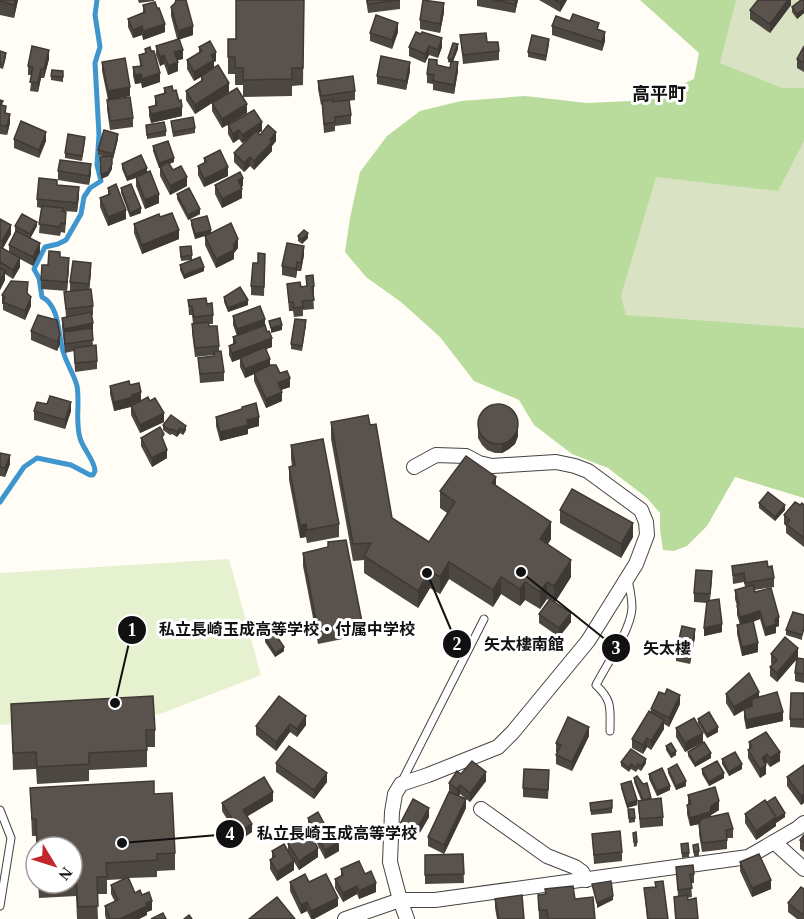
<svg xmlns="http://www.w3.org/2000/svg" width="804" height="919" viewBox="0 0 804 919" font-family="'Times New Roman','Noto Sans JP',serif">
	<style>
		.forest { fill: #b9dc9c }
		.cemetery { fill: #d9e3c4 }
		.pitch { fill: #e6f2cf }
		.lines { fill: none; stroke-linecap: round; stroke-linejoin: round }
		.stream { stroke: #3f96cf; stroke-width: 5 }
		.lane-casing { stroke: #444; stroke-width: 9 }
		.street-casing { stroke: #444; stroke-width: 16 }
		.lane { stroke: #fff; stroke-width: 7 }
		.street { stroke: #fff; stroke-width: 14 }
		.wall { fill: #4d4742 }
		.shaded-wall { fill: #3f3936 }
		.building { fill: #5a524d; stroke: #3f3936; stroke-width: 1.5 }
		.labels { text-anchor: middle; dominant-baseline: central; stroke-width: 6; stroke-linejoin: round; paint-order: stroke }
		.quarter-label { font-size: 18px; font-weight: bold; fill: #111; stroke: #fff }
		.leader { fill: none; stroke: #111; stroke-width: 2 }
		.callout-dot { fill: #111; stroke: #fff; stroke-width: 2 }
		.mark-label { font-size: 18px; text-anchor: middle; font-weight: bold; fill: #fff }
		.callout-label { font-size: 16px; text-anchor: middle; font-weight: bold; fill: #111; stroke: #fff; stroke-width: 6; stroke-linejoin: round; paint-order: stroke }
	</style>
	<rect width="100%" height="100%" fill="#fffdf5"/>
	<!-- forest -->
	<polygon class="forest" points="640,0 804,0 804,498 735,477 707,526 687,546 674,551 663,550 660,530 660,513 647,498 608,468 572,454 534,425 519,400 474,381 440,337 401,302 366,277 345,252 350,218 360,172 387,136 420,111 461,101 525,96 587,103 630,101 669,90 694,79 699,53"/>
	<!-- cemetery -->
	<g class="cemetery">
		<polygon points="736,0 804,0 804,88 782,88 720,63"/>
		<polygon points="804,141 804,328 626,315 621,296 656,177 778,191"/>
	</g>
	<!-- pitch -->
	<polygon class="pitch" points="229,559 261,675 160,714 0,725 0,573"/>
	<g class="lines">
		<!-- stream -->
		<path class="stream" d="M0,502L24,467L37,458L71,465L90,475H93L95,471C95,461 83,449 80,438C75,421 80,403 77,386C74,374 66,363 63,351C58,335 60,306 42,297L39,278L34,269L45,247L58,244L66,240L81,214L84,197L90,188L101,181L97,165L99,135L95,63L100,47L95,15L97,0"/>
		<!-- lane casing -->
		<g class="lane-casing">
			<g id="lane">
				<path d="M610,731C610,709 613,701 596,685C606,665 631,630 632,608C632,599 630,589 628,580"/>
				<polyline points="402,781 484,619"/>
				<polyline points="0,810 11,838 0,906"/>
			</g>
		</g>
		<!-- street casing -->
		<g class="street-casing">
			<g id="street">
				<polyline points="481,809 547,856 575,867 582,872 586,880"/>
				<polyline points="774,842 804,869"/>
				<polyline points="345,919 400,900 435,900 748,857 798,828 804,823"/>
				<polyline points="407,919 400,900 390,862 392,812 395,794 401,784 428,775 498,747 513,732 588,641 636,564 647,535 646,522 641,510 588,471 575,466 556,462 492,466 479,463 466,456 436,455 414,467"/>
			</g>
		</g>
		<!-- lane -->
		<use href="#lane" class="lane"/>
		<!-- street -->
		<use href="#street" class="street"/>
	</g>
	<!-- wall -->
	<g class="wall">
		<polygon points="0,0 18,0 14,18 0,15"/>
		<polygon points="138,0 154,0 154,1 139,3"/>
		<polygon points="304,0 303,85 292,86 292,96 243,97 243,85 235,85 235,74 228,74 228,39 236,39"/>
		<polygon points="366,0 400,0 400,9 368,13"/>
		<polygon points="477,0 518,0 515,13 477,6"/>
		<polygon points="539,0 567,0 560,12"/>
		<polygon points="791,0 791,5 770,33 750,19 750,10"/>
		<polygon points="143,5 165,32 143,40 142,35 133,38 128,27 128,19 143,13"/>
		<polygon points="171,7 193,35 180,39 183,59 177,60 178,71 168,75 164,64 160,66 156,55 156,46 177,39 171,16"/>
		<polygon points="792,7 804,13 797,19 792,12"/>
		<polygon points="444,12 440,33 420,29 420,20"/>
		<polygon points="552,26 599,30 605,41 602,51 552,35"/>
		<polygon points="398,32 392,49 370,41 370,33"/>
		<polygon points="416,32 442,47 438,58 429,55 425,63 409,56 409,47"/>
		<polygon points="460,35 487,42 499,51 499,60 463,64"/>
		<polygon points="549,44 546,61 528,57 528,52"/>
		<polygon points="804,46 804,72 797,68 797,59"/>
		<polygon points="199,47 216,61 214,62 214,67 229,92 216,100 247,113 222,128 212,111 212,103 195,114 186,100 186,91 201,82 201,77 194,81 187,69 187,60 199,53"/>
		<polygon points="145,49 160,82 142,88 141,83 135,84 133,76 133,67 140,66 139,55 145,53"/>
		<polygon points="458,49 453,61 458,71 454,94 433,90 433,84 427,83 427,74 437,65 450,68 451,63 448,62 448,58"/>
		<polygon points="0,51 6,57 3,69 0,68"/>
		<polygon points="49,59 44,78 41,78 38,92 30,91 32,75 28,75 28,66"/>
		<polygon points="102,62 130,96 112,99 133,118 133,127 110,130 107,109 107,100 108,100 102,71"/>
		<polygon points="63,71 63,82 51,80 51,76"/>
		<polygon points="410,71 406,90 377,84 377,76"/>
		<polygon points="318,81 355,91 355,100 348,101 351,115 351,124 335,126 335,131 324,133 322,104 321,105 318,89"/>
		<polygon points="164,88 173,91 182,116 151,123 149,116 149,107 155,106 155,96 164,93"/>
		<polygon points="0,100 6,113 10,123 7,135 0,134"/>
		<polygon points="171,121 195,128 195,133 173,137"/>
		<polygon points="146,125 166,131 166,136 147,139"/>
		<polygon points="228,125 262,131 258,133 260,135 276,141 272,146 272,151 254,170 250,166 244,172 234,162 234,153 247,140 242,143 239,139 233,143 228,134"/>
		<polygon points="14,139 46,141 39,158 14,148"/>
		<polygon points="118,139 113,159 112,158 112,169 108,176 101,179 100,157 106,157 98,155 98,150"/>
		<polygon points="85,141 82,161 65,158 65,153"/>
		<polygon points="153,146 174,162 169,164 173,170 187,186 170,195 160,176 160,168 159,168 153,151"/>
		<polygon points="204,158 228,176 204,187 198,175 198,166 204,163"/>
		<polygon points="122,164 147,172 159,203 145,209 136,186 136,178 127,181 122,169"/>
		<polygon points="58,171 91,173 89,185 58,180"/>
		<polygon points="57,185 79,196 77,212 63,211 66,221 65,233 61,232 60,236 39,233 41,208 37,207 37,199"/>
		<polygon points="215,185 243,186 241,187 242,198 222,208 215,194"/>
		<polygon points="108,188 126,219 108,226 100,207 100,198 108,195"/>
		<polygon points="121,188 141,213 130,217 121,193"/>
		<polygon points="177,194 200,214 188,220 177,199"/>
		<polygon points="160,217 179,239 142,254 134,233 134,224"/>
		<polygon points="0,219 11,234 3,248 9,252 9,245 17,232 15,231 15,226 37,226 30,238 40,252 33,266 20,259 20,267 13,279 5,274 5,280 0,290"/>
		<polygon points="191,220 211,233 238,248 234,253 234,259 216,268 205,245 205,236 207,235 195,239 191,225"/>
		<polygon points="298,236 308,238 302,244 298,241"/>
		<polygon points="180,247 192,255 192,260 181,261"/>
		<polygon points="265,254 264,296 251,295 251,286 258,263"/>
		<polygon points="304,255 301,271 297,271 296,278 282,275 282,266"/>
		<polygon points="60,257 69,267 67,291 41,289 41,280 48,265"/>
		<polygon points="180,265 204,271 184,279 180,270"/>
		<polygon points="91,272 89,290 93,306 93,315 92,315 93,332 92,332 93,346 97,361 97,369 75,372 74,351 65,353 62,327 62,318 66,317 64,292 73,291 70,291 70,282"/>
		<polygon points="306,276 314,286 314,295 313,295 314,309 303,310 303,316 294,317 293,311 289,311 287,284 301,287 307,286"/>
		<polygon points="27,293 31,306 25,320 3,310 3,304 2,304 2,295"/>
		<polygon points="224,297 248,305 228,312 224,302"/>
		<polygon points="188,300 207,304 213,315 213,324 209,324 209,326 219,346 219,351 224,372 224,381 200,383 198,358 214,356 214,355 195,357 192,333 192,324 193,324 192,315 189,315"/>
		<polygon points="233,316 265,325 272,347 266,349 270,365 280,373 290,387 281,390 282,401 266,408 254,381 254,374 245,378 240,367 240,359 232,362 229,355 229,346 233,344 233,337 237,336 233,325"/>
		<polygon points="306,325 302,351 291,349 291,344"/>
		<polygon points="31,331 60,344 57,351 31,340"/>
		<polygon points="130,385 141,401 164,422 140,433 131,415 131,407 114,411 110,394 110,386"/>
		<polygon points="242,407 259,426 248,429 248,434 220,441 216,426 216,417 242,410"/>
		<polygon points="34,411 71,411 65,429 34,420"/>
		<polygon points="478,421 518,436 515,444 509,449 502,453 495,453 487,450 482,445 478,438"/>
		<polygon points="331,422 392,518 429,542 447,513 440,508 440,491 496,486 551,539 548,544 571,577 555,602 571,622 559,637 539,623 539,614 549,600 547,599 540,609 525,600 520,606 501,594 493,607 449,579 440,594 430,588 418,608 364,573 364,560 353,561 331,439"/>
		<polygon points="163,425 186,430 183,435 180,433 177,437 172,434 170,435 163,430"/>
		<polygon points="141,438 164,442 167,458 152,467 141,446"/>
		<polygon points="291,445 339,524 339,537 307,543 306,537 300,538 289,480 289,467 292,466 291,459"/>
		<polygon points="0,453 10,464 5,477 0,476"/>
		<polygon points="759,503 785,510 775,521 759,508"/>
		<polygon points="800,505 804,505 804,547 786,533 786,526 784,524 784,515"/>
		<polygon points="560,510 633,537 621,558 560,523"/>
		<polygon points="303,553 362,622 362,635 318,644 303,566"/>
		<polygon points="732,566 768,567 774,578 774,587 754,590 755,592 779,626 776,627 776,633 765,636 760,619 753,622 758,652 742,656 737,634 737,625 740,625 737,615 737,606 735,599 735,590 745,587 744,582 733,584"/>
		<polygon points="712,580 710,600 722,632 704,636 707,603 694,602 694,593"/>
		<polygon points="804,615 802,640 786,635 786,630"/>
		<polygon points="265,637 284,651 275,657 265,642"/>
		<polygon points="695,637 690,664 676,661 676,652"/>
		<polygon points="771,654 804,659 804,683 795,681 795,673 797,659 777,682 770,676 770,667 772,665 771,663"/>
		<polygon points="804,693 804,728 790,727 790,719"/>
		<polygon points="726,694 759,697 783,721 746,729 744,718 744,710 734,716 726,703"/>
		<polygon points="279,696 306,725 297,737 290,732 276,751 256,735 256,726"/>
		<polygon points="11,704 155,730 155,747 147,747 147,767 89,770 89,781 37,784 36,769 13,770"/>
		<polygon points="680,704 669,727 664,724 664,729 651,750 647,747 643,754 632,748 632,739 651,712 651,709"/>
		<polygon points="698,719 718,732 707,738 698,723"/>
		<polygon points="676,728 703,742 685,752 676,737"/>
		<polygon points="589,736 572,771 556,764 556,755 557,752 556,752 556,743"/>
		<polygon points="749,742 780,761 770,767 767,763 766,764 766,774 760,778 748,758 748,750 749,749"/>
		<polygon points="666,746 676,755 671,758 666,750"/>
		<polygon points="688,752 711,758 695,767 688,756"/>
		<polygon points="722,759 742,769 729,776 722,764"/>
		<polygon points="621,762 646,763 641,771 638,769 636,772 631,769 629,772 621,766"/>
		<polygon points="276,763 327,782 314,799 276,772"/>
		<polygon points="804,765 804,803 801,805 787,786 787,777"/>
		<polygon points="668,769 686,786 676,790 668,773"/>
		<polygon points="702,769 724,778 709,786 702,774"/>
		<polygon points="461,774 486,781 470,802 460,794 459,796 466,808 444,854 428,846 428,837 449,792 449,783"/>
		<polygon points="649,774 670,790 657,796 649,779"/>
		<polygon points="634,778 663,817 663,826 640,828 638,801 641,800 634,782"/>
		<polygon points="549,779 548,799 523,797 523,788"/>
		<polygon points="621,784 637,805 627,808 621,788"/>
		<polygon points="30,788 154,794 175,853 175,870 157,871 157,877 128,878 135,893 142,895 152,910 147,912 147,915 139,919 106,919 105,915 105,906 115,902 111,894 111,885 125,879 107,880 107,894 97,894 98,919 77,919 76,896 39,898 38,883 72,883 72,847 36,847 36,836 32,836"/>
		<polygon points="688,795 719,810 711,815 711,817 733,829 733,838 727,838 727,849 702,852 699,834 700,824 690,826 687,814 687,805 688,805"/>
		<polygon points="612,800 612,813 591,815 590,803"/>
		<polygon points="273,801 247,816 252,832 240,840 222,811 222,803"/>
		<polygon points="766,803 785,817 776,823 776,826 756,840 745,823 745,814"/>
		<polygon points="628,809 635,818 635,822 629,823"/>
		<polygon points="429,817 415,841 400,833 400,824"/>
		<polygon points="308,818 326,827 339,851 325,859 308,826"/>
		<polygon points="633,833 637,842 637,846 634,847"/>
		<polygon points="592,834 622,852 622,861 594,864"/>
		<polygon points="804,835 804,852 800,849 800,840"/>
		<polygon points="288,844 318,857 299,870 294,862 294,870 277,881 270,869 270,860 272,858 272,851 288,850"/>
		<polygon points="681,844 689,853 689,857 682,858"/>
		<polygon points="693,845 699,851 699,856 694,856"/>
		<polygon points="463,854 464,883 425,884 425,855"/>
		<polygon points="740,862 771,889 752,897 740,871"/>
		<polygon points="676,867 694,874 694,883 691,883 692,897 687,898 688,900 698,919 675,919 674,897 678,896"/>
		<polygon points="341,869 365,874 376,892 359,899 357,894 343,902 335,888 335,879 341,876"/>
		<polygon points="290,882 309,882 338,906 314,919 311,919 307,911 301,914 290,891"/>
		<polygon points="644,888 668,919 647,919"/>
		<polygon points="545,889 575,899 595,919 539,919 538,895 545,894"/>
		<polygon points="804,889 804,919 797,919 788,912 788,903"/>
		<polygon points="495,899 524,919 497,919 495,908"/>
	</g>
	<!-- shaded-wall -->
	<g class="shaded-wall">
		<polygon points="15,0 18,0 14,18 14,5"/>
		<polygon points="516,0 518,0 515,13 515,4"/>
		<polygon points="562,0 567,0 560,12 560,3"/>
		<polygon points="788,0 791,0 791,5 770,33 770,24"/>
		<polygon points="444,3 444,12 440,33 440,24"/>
		<polygon points="804,9 804,13 797,19 797,14"/>
		<polygon points="398,23 398,32 392,49 392,40"/>
		<polygon points="165,24 165,32 143,40 143,31"/>
		<polygon points="142,26 142,35 133,38 133,30"/>
		<polygon points="193,26 193,35 178,40 178,31"/>
		<polygon points="605,32 605,41 602,51 602,42"/>
		<polygon points="442,38 442,47 438,58 438,50"/>
		<polygon points="458,44 458,49 452,64 452,60"/>
		<polygon points="429,46 429,55 425,63 425,54"/>
		<polygon points="49,50 49,59 44,78 44,69"/>
		<polygon points="183,50 183,59 174,61 174,52"/>
		<polygon points="216,52 216,61 214,62 214,69 194,81 194,72 211,55"/>
		<polygon points="164,55 164,64 160,66 160,57"/>
		<polygon points="178,62 178,71 168,75 168,66"/>
		<polygon points="410,62 410,71 406,90 406,81"/>
		<polygon points="458,62 458,71 454,94 454,85"/>
		<polygon points="41,69 41,78 38,92 38,83"/>
		<polygon points="160,73 160,82 142,88 142,79"/>
		<polygon points="141,74 141,83 135,84 135,75"/>
		<polygon points="229,83 229,92 195,114 195,105"/>
		<polygon points="130,87 130,96 108,100 108,91"/>
		<polygon points="247,104 247,113 222,128 222,119"/>
		<polygon points="182,107 182,116 151,123 151,114"/>
		<polygon points="10,114 10,123 7,135 7,126"/>
		<polygon points="262,122 262,131 242,143 242,135"/>
		<polygon points="239,130 239,139 233,143 233,134"/>
		<polygon points="46,132 46,141 39,158 39,150"/>
		<polygon points="276,132 276,141 272,146 272,151 254,170 254,161"/>
		<polygon points="118,134 118,139 113,159 113,154"/>
		<polygon points="250,157 250,166 244,172 244,163"/>
		<polygon points="174,158 174,162 159,168 159,163"/>
		<polygon points="91,164 91,173 89,185 89,176"/>
		<polygon points="112,164 112,169 108,176 101,179 101,174"/>
		<polygon points="228,167 228,176 204,187 204,179"/>
		<polygon points="147,168 147,172 127,181 127,177"/>
		<polygon points="187,177 187,186 170,195 170,186"/>
		<polygon points="243,178 243,186 238,189 238,180"/>
		<polygon points="79,187 79,196 77,212 77,203"/>
		<polygon points="242,189 242,198 222,208 222,199"/>
		<polygon points="159,194 159,203 145,209 145,200"/>
		<polygon points="141,208 141,213 130,217 130,213"/>
		<polygon points="200,209 200,214 188,220 188,215"/>
		<polygon points="126,210 126,219 108,226 108,217"/>
		<polygon points="37,222 37,226 30,239 30,234"/>
		<polygon points="11,225 11,234 2,250 2,241"/>
		<polygon points="179,230 179,239 142,254 142,245"/>
		<polygon points="211,230 211,234 195,239 195,234"/>
		<polygon points="308,233 308,238 302,244 302,240"/>
		<polygon points="238,239 238,248 234,253 234,259 216,268 216,259 234,244"/>
		<polygon points="40,243 40,252 33,266 33,257"/>
		<polygon points="304,246 304,255 301,271 301,263"/>
		<polygon points="20,258 20,267 13,279 13,270"/>
		<polygon points="69,258 69,267 67,291 67,282"/>
		<polygon points="297,262 297,271 296,278 296,269"/>
		<polygon points="91,263 91,272 89,293 89,284"/>
		<polygon points="204,267 204,271 184,279 184,275"/>
		<polygon points="5,271 5,280 0,290 0,281"/>
		<polygon points="31,297 31,306 25,320 25,311"/>
		<polygon points="248,300 248,305 228,312 228,308"/>
		<polygon points="265,319 265,327 237,338 237,329"/>
		<polygon points="93,323 93,332 64,338 64,329"/>
		<polygon points="282,325 282,330 271,333 271,328"/>
		<polygon points="60,335 60,344 57,351 57,342"/>
		<polygon points="272,338 272,347 232,362 232,353"/>
		<polygon points="270,359 270,367 245,378 245,369"/>
		<polygon points="290,378 290,387 278,391 278,383"/>
		<polygon points="141,392 141,401 133,403 133,406 114,411 114,402 132,395"/>
		<polygon points="282,392 282,401 266,408 266,399"/>
		<polygon points="71,402 71,411 65,429 65,420"/>
		<polygon points="164,413 164,422 140,433 140,425"/>
		<polygon points="259,417 259,426 248,429 248,434 220,441 220,432 247,420"/>
		<polygon points="186,426 186,430 183,435 183,430"/>
		<polygon points="180,428 180,433 177,437 177,432"/>
		<polygon points="518,428 518,436 515,444 509,449 502,453 502,444"/>
		<polygon points="167,450 167,458 152,467 152,458"/>
		<polygon points="10,455 10,464 5,477 5,468"/>
		<polygon points="496,477 496,495 492,483"/>
		<polygon points="785,505 785,510 775,521 775,517"/>
		<polygon points="551,522 551,539 540,556 540,539"/>
		<polygon points="633,523 633,537 621,558 621,544"/>
		<polygon points="306,524 306,537 300,538 300,525"/>
		<polygon points="571,560 571,577 554,604 554,586"/>
		<polygon points="449,562 449,579 440,594 440,577"/>
		<polygon points="430,571 430,588 418,608 418,591"/>
		<polygon points="501,577 501,594 493,607 493,590"/>
		<polygon points="525,582 525,600 520,606 520,589"/>
		<polygon points="547,582 547,599 540,609 540,592"/>
		<polygon points="760,611 760,619 740,626 740,617"/>
		<polygon points="571,613 571,622 559,637 559,628"/>
		<polygon points="779,617 779,626 776,627 776,633 765,636 765,628 775,619"/>
		<polygon points="722,624 722,632 704,636 704,628"/>
		<polygon points="695,629 695,637 690,664 690,655"/>
		<polygon points="758,643 758,652 742,656 742,647"/>
		<polygon points="284,647 284,651 275,657 275,653"/>
		<polygon points="798,648 798,657 777,682 777,673"/>
		<polygon points="759,692 759,701 734,716 734,707"/>
		<polygon points="680,695 680,704 669,727 669,718"/>
		<polygon points="783,712 783,721 746,729 746,720"/>
		<polygon points="306,716 306,725 297,737 297,729"/>
		<polygon points="664,720 664,729 651,750 651,741"/>
		<polygon points="290,724 290,732 276,751 276,742"/>
		<polygon points="589,727 589,736 572,771 572,762"/>
		<polygon points="718,727 718,732 707,738 707,734"/>
		<polygon points="703,733 703,742 685,752 685,743"/>
		<polygon points="647,738 647,747 643,754 643,745"/>
		<polygon points="676,751 676,755 671,758 671,754"/>
		<polygon points="780,752 780,761 770,767 770,758"/>
		<polygon points="711,753 711,758 695,767 695,763"/>
		<polygon points="767,754 767,763 762,766 762,758"/>
		<polygon points="646,759 646,763 641,771 641,766"/>
		<polygon points="742,764 742,769 729,776 729,772"/>
		<polygon points="766,765 766,774 760,778 760,769"/>
		<polygon points="486,772 486,781 470,802 470,793"/>
		<polygon points="327,773 327,782 314,799 314,790"/>
		<polygon points="724,773 724,778 709,786 709,782"/>
		<polygon points="686,781 686,786 676,790 676,786"/>
		<polygon points="460,785 460,794 457,798 457,789"/>
		<polygon points="670,786 670,790 657,796 657,791"/>
		<polygon points="273,792 273,801 243,819 243,810"/>
		<polygon points="804,794 804,803 801,805 801,796"/>
		<polygon points="466,799 466,808 444,854 444,845"/>
		<polygon points="637,800 637,805 627,808 627,804"/>
		<polygon points="719,801 719,810 711,815 710,821 690,826 690,818"/>
		<polygon points="429,808 429,817 415,841 415,832"/>
		<polygon points="785,813 785,817 776,823 776,819"/>
		<polygon points="776,817 776,826 756,840 756,831"/>
		<polygon points="252,824 252,832 240,840 240,831"/>
		<polygon points="339,842 339,851 325,859 325,850"/>
		<polygon points="318,848 318,857 299,870 299,861"/>
		<polygon points="294,861 294,870 277,881 277,872"/>
		<polygon points="771,880 771,889 752,897 752,888"/>
		<polygon points="376,883 376,892 359,899 359,891"/>
		<polygon points="357,886 357,894 343,902 343,893"/>
		<polygon points="613,896 613,900 597,908 597,903"/>
		<polygon points="338,898 338,906 314,919 311,919 311,911"/>
		<polygon points="152,901 152,910 147,912 147,915 139,919 120,919 146,903"/>
		<polygon points="307,902 307,911 301,914 301,905"/>
	</g>
	<!-- building -->
	<g class="building">
		<polygon points="0,0 15,0 14,5 0,1"/>
		<polygon points="176,0 186,0 193,26 178,31 171,7 175,3"/>
		<polygon points="236,0 304,0 303,68 292,68 292,79 243,80 243,68 235,68 235,57 228,57 228,39 236,39"/>
		<polygon points="367,0 400,0 368,4"/>
		<polygon points="423,0 444,3 440,24 420,20"/>
		<polygon points="493,0 516,0 515,4"/>
		<polygon points="554,0 562,0 560,3"/>
		<polygon points="758,0 788,0 770,24 750,10"/>
		<polygon points="801,0 804,0 804,9 797,14 792,7"/>
		<polygon points="155,2 157,8 159,8 165,24 143,31 142,26 133,30 128,19 145,12 143,5"/>
		<polygon points="573,14 599,23 597,29 605,32 602,42 552,26 556,16 570,21"/>
		<polygon points="376,15 398,23 392,40 370,33"/>
		<polygon points="416,32 421,34 422,32 442,38 438,50 429,46 425,54 409,47"/>
		<polygon points="486,33 487,42 498,42 499,51 463,55 460,35"/>
		<polygon points="532,35 549,39 546,56 528,52"/>
		<polygon points="179,39 183,50 174,52 178,62 168,66 164,55 160,57 156,46"/>
		<polygon points="210,41 216,52 211,55 214,60 194,72 187,60 202,51 199,47"/>
		<polygon points="453,43 458,44 452,60 448,58"/>
		<polygon points="32,46 49,50 44,69 41,69 38,83 30,82 33,67 28,66"/>
		<polygon points="804,46 804,63 797,59"/>
		<polygon points="150,47 151,51 154,51 160,73 142,79 141,74 135,75 133,67 142,66 139,55 146,53 145,49"/>
		<polygon points="0,51 6,53 3,65 0,64"/>
		<polygon points="381,56 410,62 406,81 377,76"/>
		<polygon points="125,58 130,87 108,91 102,62"/>
		<polygon points="429,59 437,60 437,65 450,68 451,61 458,62 454,85 433,81 434,75 427,74"/>
		<polygon points="218,65 229,83 195,105 186,91 203,80 201,76"/>
		<polygon points="52,70 63,71 63,77 51,76"/>
		<polygon points="353,76 355,91 321,96 318,81"/>
		<polygon points="172,86 173,91 176,90 179,101 181,100 182,107 151,114 149,107 157,105 155,96 166,93 164,88"/>
		<polygon points="237,88 247,104 222,119 212,103"/>
		<polygon points="130,97 133,118 110,121 107,100"/>
		<polygon points="0,100 3,101 1,105 6,106 5,113 10,114 7,126 0,125"/>
		<polygon points="333,100 333,102 349,100 351,115 335,117 335,122 324,124 322,101"/>
		<polygon points="254,110 262,122 242,135 239,130 233,134 228,125"/>
		<polygon points="193,117 195,128 173,132 171,121"/>
		<polygon points="21,121 46,132 39,150 14,139"/>
		<polygon points="164,122 166,131 147,135 146,125"/>
		<polygon points="268,125 276,132 270,140 272,142 254,161 250,157 244,163 234,153 256,131 260,135"/>
		<polygon points="104,130 118,134 113,154 98,150"/>
		<polygon points="68,134 85,137 82,156 65,153"/>
		<polygon points="168,141 174,158 159,163 153,146"/>
		<polygon points="220,150 228,167 204,179 198,166 206,162 204,158"/>
		<polygon points="141,155 147,168 127,177 122,164"/>
		<polygon points="112,156 112,164 108,172 101,174 100,157"/>
		<polygon points="60,160 91,164 89,176 58,171"/>
		<polygon points="168,162 173,170 181,166 187,177 170,186 160,167"/>
		<polygon points="150,171 159,194 145,200 136,177"/>
		<polygon points="240,172 243,178 238,180 242,189 222,199 215,185"/>
		<polygon points="39,178 57,180 57,185 79,187 77,203 37,199"/>
		<polygon points="116,184 126,210 108,217 100,198 110,194 108,188"/>
		<polygon points="131,184 141,208 130,213 121,188"/>
		<polygon points="189,188 200,209 188,215 177,194"/>
		<polygon points="42,206 63,208 62,211 66,212 65,224 61,223 60,227 39,224"/>
		<polygon points="172,213 179,230 142,245 134,224 159,214 160,217"/>
		<polygon points="22,214 37,222 30,234 15,226"/>
		<polygon points="207,216 211,230 195,234 191,220"/>
		<polygon points="0,219 11,225 2,241 0,240"/>
		<polygon points="231,223 238,239 234,244 234,250 216,259 205,236"/>
		<polygon points="304,230 308,233 302,240 298,236"/>
		<polygon points="16,231 40,243 33,257 9,245"/>
		<polygon points="287,243 304,246 301,263 297,262 296,269 282,266"/>
		<polygon points="191,246 192,255 181,257 180,247"/>
		<polygon points="0,247 20,258 13,270 0,262"/>
		<polygon points="49,251 60,252 60,257 69,258 67,282 41,280 42,265 48,265"/>
		<polygon points="258,253 265,254 264,287 251,286 253,263 258,263"/>
		<polygon points="200,257 204,267 184,275 180,265"/>
		<polygon points="73,261 91,263 89,284 70,282"/>
		<polygon points="0,268 5,271 0,281"/>
		<polygon points="313,275 314,286 312,287 314,300 302,301 303,307 294,308 293,302 289,302 287,284 300,282 301,287 307,286 306,276"/>
		<polygon points="11,281 28,282 27,293 31,297 25,311 3,302 5,297 2,295"/>
		<polygon points="240,287 248,300 228,308 224,297"/>
		<polygon points="91,289 93,306 66,309 64,292"/>
		<polygon points="206,298 207,304 212,303 213,315 194,317 192,306 189,306 188,300"/>
		<polygon points="260,306 265,319 237,329 233,316"/>
		<polygon points="91,312 93,323 64,329 62,318"/>
		<polygon points="38,315 57,320 60,335 57,342 31,331"/>
		<polygon points="280,318 282,325 271,328 269,321"/>
		<polygon points="295,319 306,320 302,346 291,344"/>
		<polygon points="208,322 209,326 217,326 219,346 195,348 192,324"/>
		<polygon points="265,325 267,332 269,331 272,338 232,353 229,346 236,343 233,337"/>
		<polygon points="92,328 93,340 65,344 64,332"/>
		<polygon points="96,345 97,361 75,363 74,348"/>
		<polygon points="265,347 270,359 245,369 240,358"/>
		<polygon points="221,351 224,372 200,374 198,358 214,356 214,352"/>
		<polygon points="270,365 276,365 280,373 287,371 290,378 278,383 282,392 266,399 254,373"/>
		<polygon points="129,381 130,385 139,383 141,392 132,395 133,397 114,402 110,386"/>
		<polygon points="50,396 71,402 65,420 34,411 37,402 47,404"/>
		<polygon points="148,397 150,401 155,398 164,413 140,425 131,406"/>
		<polygon points="256,403 259,417 247,420 248,425 220,432 216,417 242,409 242,407"/>
		<circle cx="498" cy="424" r="20"/>
		<polygon points="171,415 186,426 183,430 180,428 177,432 172,429 170,430 163,425"/>
		<polygon points="368,415 370,425 376,424 392,518 429,542 455,502 440,491 466,456 496,477 492,483 551,522 540,539 571,560 554,586 547,582 540,592 525,582 520,589 501,577 493,590 449,562 440,577 430,571 418,591 364,556 371,543 353,544 331,422"/>
		<polygon points="160,427 164,434 162,437 167,450 152,458 141,438"/>
		<polygon points="323,439 339,524 307,530 306,524 300,525 289,467 295,465 291,445"/>
		<polygon points="0,453 10,455 5,468 0,467"/>
		<polygon points="572,489 633,523 621,544 560,510"/>
		<polygon points="768,492 785,505 775,517 759,503"/>
		<polygon points="795,502 800,505 802,503 804,505 804,538 786,524 790,520 784,515"/>
		<polygon points="346,540 362,622 318,631 303,553 328,547 328,542"/>
		<polygon points="767,561 768,567 772,566 774,578 745,583 744,573 733,575 732,566"/>
		<polygon points="696,570 712,571 710,594 694,593"/>
		<polygon points="753,585 755,592 771,588 779,617 775,619 776,624 765,628 760,611 740,617 737,606 739,605 735,590"/>
		<polygon points="550,599 571,613 559,628 539,614"/>
		<polygon points="719,599 722,624 704,628 707,601"/>
		<polygon points="793,612 804,615 804,628 802,635 786,630"/>
		<polygon points="753,621 758,643 742,647 737,625"/>
		<polygon points="682,626 695,629 690,655 676,652"/>
		<polygon points="273,631 284,647 275,653 265,637"/>
		<polygon points="785,637 798,648 777,673 770,667 777,660 771,654"/>
		<polygon points="797,658 804,659 804,674 795,673"/>
		<polygon points="749,673 759,692 734,707 726,694"/>
		<polygon points="667,689 680,695 669,718 651,709 659,692 665,694"/>
		<polygon points="777,692 783,712 746,720 744,709 752,706 752,699"/>
		<polygon points="791,693 804,693 804,719 790,719"/>
		<polygon points="153,696 155,730 146,730 147,750 89,753 89,764 37,767 36,752 13,753 11,704"/>
		<polygon points="279,696 306,716 297,729 290,724 276,742 256,726"/>
		<polygon points="649,711 664,720 651,741 647,738 643,745 632,739"/>
		<polygon points="709,712 718,727 707,734 698,719"/>
		<polygon points="568,717 589,727 572,762 556,755 561,745 556,743"/>
		<polygon points="694,718 703,733 685,743 676,728"/>
		<polygon points="766,732 780,752 770,758 767,754 762,758 766,765 760,769 748,750 752,747 749,742"/>
		<polygon points="704,742 711,753 695,763 688,752"/>
		<polygon points="671,743 676,751 671,754 666,746"/>
		<polygon points="289,746 327,773 314,790 276,763"/>
		<polygon points="631,749 646,759 641,766 638,764 636,768 631,764 629,768 621,762"/>
		<polygon points="735,752 742,764 729,772 722,759"/>
		<polygon points="472,761 486,772 470,793 460,785 457,789 449,783 457,771 461,774"/>
		<polygon points="717,761 724,773 709,782 702,769"/>
		<polygon points="677,764 686,781 676,786 668,769"/>
		<polygon points="804,765 804,794 801,796 787,777"/>
		<polygon points="662,768 670,786 657,791 649,774"/>
		<polygon points="524,769 549,770 548,790 523,788"/>
		<polygon points="637,776 643,784 647,783 651,798 643,800 634,778"/>
		<polygon points="264,777 273,792 243,810 252,824 240,831 222,803"/>
		<polygon points="154,781 154,794 172,793 175,853 157,854 157,860 106,863 107,877 97,877 98,906 78,907 76,879 72,879 72,847 37,847 36,819 32,819 30,788"/>
		<polygon points="631,781 637,800 627,804 621,784"/>
		<polygon points="715,787 719,801 711,806 710,812 690,818 687,805 691,804 688,795"/>
		<polygon points="449,792 466,799 444,845 428,837"/>
		<polygon points="775,797 785,813 776,819 766,803"/>
		<polygon points="661,798 663,817 640,819 638,801"/>
		<polygon points="413,799 429,808 415,832 400,824"/>
		<polygon points="612,800 612,808 591,811 590,803"/>
		<polygon points="765,800 776,817 756,831 745,814"/>
		<polygon points="628,809 634,809 635,818 629,818"/>
		<polygon points="318,812 326,827 330,825 339,842 325,850 308,818"/>
		<polygon points="728,813 733,829 726,830 727,840 702,843 699,825 701,819"/>
		<polygon points="307,830 318,848 299,861 288,844"/>
		<polygon points="620,831 622,852 594,855 592,834"/>
		<polygon points="636,832 637,842 634,842 633,833"/>
		<polygon points="804,835 804,843 800,840"/>
		<polygon points="688,843 689,853 682,853 681,844"/>
		<polygon points="284,844 294,861 277,872 270,860 275,856 272,851"/>
		<polygon points="698,844 699,851 694,852 693,845"/>
		<polygon points="463,854 464,874 425,875 425,855"/>
		<polygon points="759,854 771,880 752,888 740,862"/>
		<polygon points="359,861 365,874 371,871 376,883 359,891 357,886 343,893 335,879 343,875 341,869"/>
		<polygon points="693,865 694,874 690,874 692,888 678,890 676,867"/>
		<polygon points="305,874 309,882 326,874 338,898 311,911 307,902 301,905 290,882"/>
		<polygon points="128,877 135,893 140,890 142,895 149,892 152,901 146,903 147,906 120,919 110,919 105,906 118,900 111,885"/>
		<polygon points="611,881 613,896 597,903 592,884"/>
		<polygon points="663,881 668,919 648,919 644,888 656,887 655,882"/>
		<polygon points="573,886 575,899 593,897 595,919 548,919 547,910 539,910 538,895 546,894 545,889"/>
		<polygon points="801,887 804,889 804,914 803,915 788,903"/>
		<polygon points="522,895 524,919 499,919 495,899"/>
		<polygon points="687,895 688,900 696,898 698,919 676,919 674,897"/>
		<polygon points="277,897 295,919 249,919"/>
		<polygon points="163,913 166,919 151,919"/>
		<polygon points="189,915 192,919 184,919"/>
	</g>
	<g class="labels">
		<!-- quarter labels -->
		<g class="quarter-label">
			<text x="659" y="94">高平町</text>
		</g>
	</g>
	<!-- callouts -->
	<path class="leader" d="M115 703L132 630M427 573L457 644M521 572L616 648M122 843L230 834"/>
	<g class="callout-dot">
		<circle cx="115" cy="703" r="6"/>
		<circle cx="427" cy="573" r="6"/>
		<circle cx="521" cy="572" r="6"/>
		<circle cx="122" cy="843" r="6"/>
		<circle cx="132" cy="630" r="15"/>
		<circle cx="457" cy="644" r="15"/>
		<circle cx="616" cy="648" r="15"/>
		<circle cx="230" cy="834" r="15"/>
	</g>
	<g class="mark-label">
		<text x="132" y="636">1</text>
		<text x="457" y="650">2</text>
		<text x="616" y="654">3</text>
		<text x="230" y="840">4</text>
	</g>
	<g class="callout-label">
		<text x="287" y="635">私立長崎玉成高等学校・付属中学校</text>
		<text x="524" y="650">矢太樓南館</text>
		<text x="667" y="654">矢太樓</text>
		<text x="337" y="839">私立長崎玉成高等学校</text>
	</g>
	<!-- north arrow -->
	<g transform="translate(54 865) rotate(128)"><circle r="28" fill="#ffffff" stroke="#a0a0a0" stroke-width="1.5"/>
	<path d="M0-4.5L10 22L0 15L-10 22Z" fill="#c4262e"/>
	<text y="-9" font-size="16" font-weight="bold" text-anchor="middle" fill="#111111">N</text>
	</g>
</svg>
